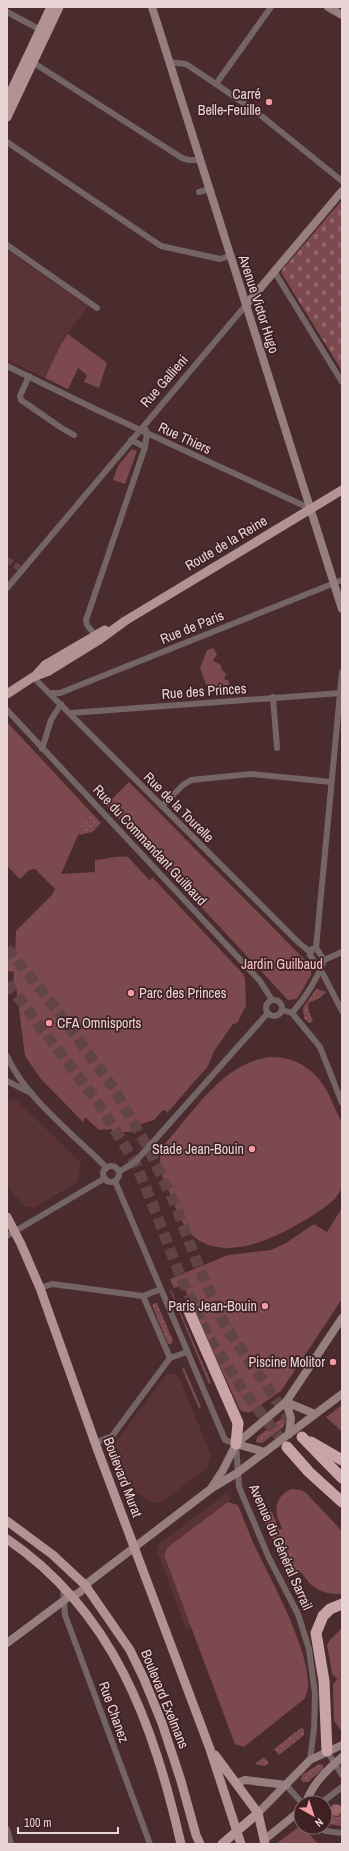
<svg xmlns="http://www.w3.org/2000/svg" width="349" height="1851" viewBox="0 0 349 1851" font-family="'Archivo Narrow',sans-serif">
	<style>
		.built { fill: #593336 }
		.grass { fill: url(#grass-dots) }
		.cemetery { fill: url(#cemetery-stones) }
		.park { fill: #7c4a4e }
		.water { fill: url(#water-waves) }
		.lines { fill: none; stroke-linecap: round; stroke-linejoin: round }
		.street-tunnel { stroke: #624447; stroke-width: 6; stroke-dasharray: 6 3; stroke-linecap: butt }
		.highway-tunnel { stroke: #624447; stroke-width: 11; stroke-dasharray: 11 5.5; stroke-linecap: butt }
		.street { stroke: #746465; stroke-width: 6 }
		.secondary { stroke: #977e7f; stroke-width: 8 }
		.primary { stroke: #b29293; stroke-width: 9 }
		.highway { stroke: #caa3a6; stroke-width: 11 }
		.poi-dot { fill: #f49aa2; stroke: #3f2124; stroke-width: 1.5 }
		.labels { text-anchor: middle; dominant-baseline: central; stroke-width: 3.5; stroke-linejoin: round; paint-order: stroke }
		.poi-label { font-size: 14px; fill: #ead5d6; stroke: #3f2124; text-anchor: end }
		.street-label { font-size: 14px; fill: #ead5d6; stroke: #3f2124 }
		.park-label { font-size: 14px; fill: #f9c2c6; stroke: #3f2124 }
	</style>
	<defs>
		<pattern id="grass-dots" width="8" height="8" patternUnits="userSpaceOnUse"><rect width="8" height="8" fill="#7c4a4e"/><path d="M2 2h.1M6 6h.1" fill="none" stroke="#8f6367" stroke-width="1.8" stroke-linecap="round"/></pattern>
		<pattern id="cemetery-stones" width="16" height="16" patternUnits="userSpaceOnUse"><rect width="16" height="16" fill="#7c4a4e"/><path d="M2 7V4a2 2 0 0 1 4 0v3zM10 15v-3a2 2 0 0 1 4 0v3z" fill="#8f6367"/></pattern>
		<pattern id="water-waves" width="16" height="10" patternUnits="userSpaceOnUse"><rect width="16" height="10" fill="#9d6469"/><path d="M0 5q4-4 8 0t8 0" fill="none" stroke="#7a5659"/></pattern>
	</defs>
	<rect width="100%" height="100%" fill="#4a2b2e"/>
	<!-- built -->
	<g class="built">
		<polygon points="7,250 88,306 61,343 45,378 7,360"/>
		<polygon points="16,1100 81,1162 78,1182 34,1208 24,1206 7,1186 7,1101"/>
		<polygon points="167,1374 175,1374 180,1379 211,1455 207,1468 162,1502 154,1503 130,1489 114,1444"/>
		<polygon points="227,1493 231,1499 228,1502 168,1547 164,1555 192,1627 186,1629 158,1554 157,1548 160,1543"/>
	</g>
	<!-- grass -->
	<g class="grass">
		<polygon points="89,810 101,823 92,832 78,835"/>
		<polygon points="316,989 327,992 322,995 322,997 308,1003 309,1012 313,1021 309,1023 304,1018 303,1008"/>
		<polygon points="170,1290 171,1290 211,1383 209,1384"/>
		<polygon points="155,1303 157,1303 173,1341 171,1344 168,1344 152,1305"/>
		<polygon points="184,1368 201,1407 199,1408 182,1369"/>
		<polygon points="284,1417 286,1421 283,1427 262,1443 256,1442 257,1437"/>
		<polygon points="264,1511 272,1512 279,1530 282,1529 302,1573 288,1571 261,1514"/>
		<polygon points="301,1728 304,1729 304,1735 279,1755 274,1749"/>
		<polygon points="264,1757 269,1763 265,1766 255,1764"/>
		<polygon points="319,1764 323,1765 323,1769 308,1782 303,1782 301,1779 302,1775"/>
		<polygon points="330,1807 330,1812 333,1816 338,1817 342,1814 341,1826 329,1824 325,1819 329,1815 326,1810"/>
	</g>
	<!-- cemetery -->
	<polygon class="cemetery" points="342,200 342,371 282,274 282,270"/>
	<!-- park -->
	<g class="park">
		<polygon points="68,334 107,363 99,388 84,382 87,375 78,368 68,389 45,378 61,344"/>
		<polygon points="132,449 137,451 125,484 113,480 118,466"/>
		<polygon points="213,648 217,654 213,661 221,665 222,670 226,674 224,679 229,681 229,685 207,687 200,668 207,650"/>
		<path d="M7,722L89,810L61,874L95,872V860C106,860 115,855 128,857L150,881L152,877L243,974L245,979L246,1006L237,1023L233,1024L214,1051L208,1066L167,1113L166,1110L162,1111L154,1120L140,1124L141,1131L112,1133V1129L99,1130L85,1117L83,1122L41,1079L25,1056L16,986H13L14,972L7,971V956L15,957L16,931L52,895L55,889L35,869L29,870L20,879L7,866Z"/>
		<polygon points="129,782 311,966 311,975 297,999 288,1000 106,805"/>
		<path d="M270,1057C302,1057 322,1075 333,1104C336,1111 341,1119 342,1126C343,1134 344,1184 341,1189C336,1202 318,1212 307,1219C278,1236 234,1260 200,1241C185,1233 177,1212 171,1196C162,1176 155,1167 164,1145C193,1112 224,1062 270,1057Z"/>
		<polygon points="342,1208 342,1299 281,1391 249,1413 240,1410 183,1285 174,1288 170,1279 228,1255 271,1250 286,1243 314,1224 327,1232"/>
		<polygon points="342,1405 342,1432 326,1417"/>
		<path d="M291,1489L301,1490L306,1493L342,1531V1594C331,1594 322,1593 313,1586C299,1576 284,1533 277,1516C275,1503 279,1495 291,1489Z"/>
		<path d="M228,1502L238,1505C244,1520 250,1536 257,1551C269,1576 325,1676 303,1700L244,1747L235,1744L164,1555L168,1547Z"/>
		<polygon points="342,1628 342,1732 334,1721 333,1685 337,1679 332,1673 327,1645 330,1640"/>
		<polygon points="300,1826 303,1827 318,1844 276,1844"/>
	</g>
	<!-- water -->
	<circle class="water" cx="336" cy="1810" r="6"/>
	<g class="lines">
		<!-- street-tunnel -->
		<polyline class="street-tunnel" points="7,560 22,570"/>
		<!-- highway-tunnel -->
		<g class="highway-tunnel">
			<polyline points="7,948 57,1010 114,1089 148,1148 175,1204 199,1268 225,1326 294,1426"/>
			<polyline points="7,983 96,1100 135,1162 156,1213 180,1275 208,1336 243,1390 287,1447"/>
		</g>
		<!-- street -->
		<g class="street">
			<polyline points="7,12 41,30"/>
			<polyline points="169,62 186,64 216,84 259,114 342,181"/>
			<polyline points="37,65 182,158 189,160 200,160"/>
			<polyline points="216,84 271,7"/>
			<polyline points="7,142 161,246 220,259 230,256"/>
			<polyline points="199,192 210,189"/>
			<polyline points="7,245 97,308"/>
			<polyline points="274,271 342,382"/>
			<polyline points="7,366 95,409 311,509"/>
			<polyline points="29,376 20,396 21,400 60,427 74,435"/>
			<polyline points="131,440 145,447"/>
			<polyline points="7,588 246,305"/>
			<polyline points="98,639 87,625 86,620 145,447 147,433 146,430"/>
			<polyline points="33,677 299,943 310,952"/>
			<polyline points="50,693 60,693 342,580"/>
			<polyline points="273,697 277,748"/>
			<polyline points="7,710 260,981 272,1000"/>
			<polyline points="70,713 341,693"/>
			<polyline points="42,749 51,720 61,704"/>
			<polyline points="162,806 183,785 191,780 251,774 331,782"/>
			<polyline points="316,948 342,672"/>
			<polyline points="312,949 310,955 323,974 342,1011"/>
			<polyline points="324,960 342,952"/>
			<circle cx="274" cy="1008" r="8"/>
			<polyline points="282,1010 292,1013 320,1047 342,1103"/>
			<path d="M292,1013C306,997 317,980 324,960L316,948"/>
			<path d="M7,1056C24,1096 75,1136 107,1168"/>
			<polyline points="7,1081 29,1092"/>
			<circle cx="111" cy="1174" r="8"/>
			<polyline points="119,1172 136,1161 267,1014"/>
			<polyline points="115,1181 225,1440 236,1444 239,1487 269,1558 298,1614 309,1649 315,1694 314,1729 310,1760"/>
			<polyline points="7,1236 105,1178"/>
			<polyline points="40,1288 52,1284 143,1296 161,1289"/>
			<polyline points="143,1296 170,1358"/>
			<polyline points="170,1358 187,1352"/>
			<polyline points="95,1443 112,1436 170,1358"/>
			<polyline points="63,1587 65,1615 150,1844"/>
			<polyline points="327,1751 342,1775"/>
			<polyline points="286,1785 302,1803"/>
			<polyline points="321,1803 342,1787"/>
			<polyline points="321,1827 325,1831 342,1833"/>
			<polyline points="7,1829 11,1844"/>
		</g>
		<!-- secondary -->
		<g class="secondary">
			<polyline points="152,7 342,609"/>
			<polyline points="328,7 342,15"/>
			<polyline points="246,305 342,191"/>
			<polyline points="286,1402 291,1418 289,1434"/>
			<polyline points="286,1402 315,1414"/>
			<polyline points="236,1444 265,1452"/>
			<polyline points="212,1487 223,1470 236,1444 286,1402 342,1318"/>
			<path d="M7,1643L70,1596C76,1596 83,1591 85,1585L212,1488L237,1473L342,1394"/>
			<polyline points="237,1783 245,1780 286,1785"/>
			<path d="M306,1803C312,1784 327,1770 342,1757"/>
			<polyline points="258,1813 310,1760 342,1745"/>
			<polyline points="264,1840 301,1810"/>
		</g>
		<!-- primary -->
		<g class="primary">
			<polyline points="7,100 51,7"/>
			<polyline points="7,117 59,7"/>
			<polyline points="36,675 45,665 105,630"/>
			<polyline points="7,694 33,677 49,671 99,640 125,621 342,490"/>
			<polyline points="7,1217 21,1244 40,1288 98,1451 210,1749 241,1844"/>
			<polyline points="7,1521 53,1555 85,1585 130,1650 144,1679 162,1723 181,1781 196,1835 200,1844"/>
			<path d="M7,1539C114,1612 153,1723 181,1844"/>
			<polyline points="215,1755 258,1813 265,1844"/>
			<polyline points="222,1844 258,1813"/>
		</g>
		<!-- highway -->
		<g class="highway">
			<polyline points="188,1309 238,1423 236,1444"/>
			<polyline points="302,1437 342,1478"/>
			<polyline points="311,1442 342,1460"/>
			<polyline points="287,1447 309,1472 342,1502"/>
			<polyline points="327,1751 324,1681 316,1633 323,1616 330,1609 342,1604"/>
		</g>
	</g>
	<!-- markers -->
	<g class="poi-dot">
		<circle cx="269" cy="102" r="4"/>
		<circle cx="131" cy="993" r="4"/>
		<circle cx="49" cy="1023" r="4"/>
		<circle cx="252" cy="1149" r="4"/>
		<circle cx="265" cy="1306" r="4"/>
		<circle cx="333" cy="1362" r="4"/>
	</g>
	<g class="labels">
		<!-- poi labels -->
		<g class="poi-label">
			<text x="261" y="94">Carré<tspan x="261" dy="16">Belle-Feuille</tspan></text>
			<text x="139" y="993" text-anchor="start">Parc des Princes</text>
			<text x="57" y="1023" text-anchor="start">CFA Omnisports</text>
			<text x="244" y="1149">Stade Jean-Bouin</text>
			<text x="257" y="1306">Paris Jean-Bouin</text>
			<text x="325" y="1362">Piscine Molitor</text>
		</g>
		<!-- street labels -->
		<g class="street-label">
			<text transform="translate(259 304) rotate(72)">Avenue Victor Hugo</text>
			<text transform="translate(164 381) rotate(-49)">Rue Gallieni</text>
			<text transform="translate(185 438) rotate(25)">Rue Thiers</text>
			<text transform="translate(226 543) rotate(-31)">Route de la Reine</text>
			<text transform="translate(192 627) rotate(-22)">Rue de Paris</text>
			<text transform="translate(204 691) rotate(-4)">Rue des Princes</text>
			<text transform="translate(179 807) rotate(45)">Rue de la Tourelle</text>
			<text transform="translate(150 845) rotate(47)">Rue du Commandant Guilbaud</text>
			<text transform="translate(123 1477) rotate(69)">Boulevard Murat</text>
			<text transform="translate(281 1547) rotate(66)">Avenue du Général Sarrail</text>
			<text transform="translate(165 1699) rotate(68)">Boulevard Exelmans</text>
			<text transform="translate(114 1712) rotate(70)">Rue Chanez</text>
		</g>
		<!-- park labels -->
		<g class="park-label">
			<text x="282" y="964">Jardin Guilbaud</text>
		</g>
	</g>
	<!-- border -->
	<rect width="349" height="1851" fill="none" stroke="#ead5d6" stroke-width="16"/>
	<!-- north arrow -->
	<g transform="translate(313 1815) rotate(141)"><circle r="19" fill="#3f2124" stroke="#83696b"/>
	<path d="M0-3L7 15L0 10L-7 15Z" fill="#f49aa2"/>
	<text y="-6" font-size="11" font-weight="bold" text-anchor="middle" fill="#ead5d6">N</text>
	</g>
	<!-- scale -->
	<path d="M18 1827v6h100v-6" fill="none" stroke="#ead5d6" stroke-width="2"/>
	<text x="24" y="1827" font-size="12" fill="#ead5d6" stroke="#3f2124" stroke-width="3" paint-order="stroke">100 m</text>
</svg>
